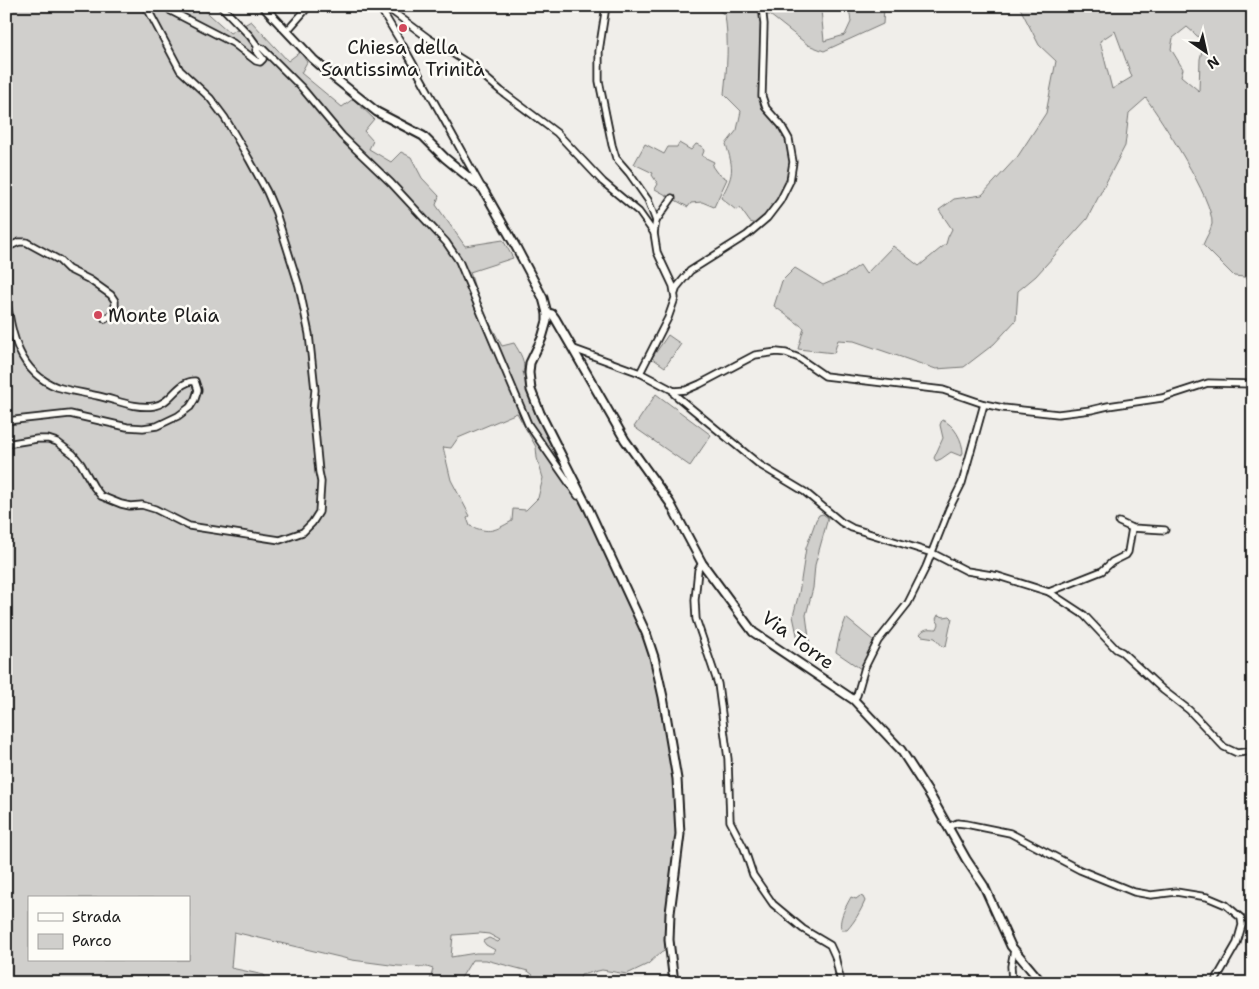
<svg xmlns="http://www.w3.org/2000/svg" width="1259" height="989" viewBox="0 0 1259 989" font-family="'Shantell Sans',sans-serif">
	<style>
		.green { fill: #d0cfcc; stroke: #767674; fill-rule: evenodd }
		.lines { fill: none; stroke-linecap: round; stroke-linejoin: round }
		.minor-casing { stroke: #1c1c1c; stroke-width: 9 }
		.major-casing { stroke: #1c1c1c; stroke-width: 11 }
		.minor { stroke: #fdfcf7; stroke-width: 5.5 }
		.major { stroke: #fdfcf7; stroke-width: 7 }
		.poi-dot { fill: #d1495b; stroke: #fdfcf7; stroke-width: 2 }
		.labels { text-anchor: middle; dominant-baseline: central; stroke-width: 5; stroke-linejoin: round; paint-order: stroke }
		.poi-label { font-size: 19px; fill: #1c1c1c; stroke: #fdfcf7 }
		.street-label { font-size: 19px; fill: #1c1c1c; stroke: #fdfcf7 }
	</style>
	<rect width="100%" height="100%" fill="#f0eeea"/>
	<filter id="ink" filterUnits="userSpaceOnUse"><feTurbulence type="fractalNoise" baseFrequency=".02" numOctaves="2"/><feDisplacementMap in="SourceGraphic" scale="10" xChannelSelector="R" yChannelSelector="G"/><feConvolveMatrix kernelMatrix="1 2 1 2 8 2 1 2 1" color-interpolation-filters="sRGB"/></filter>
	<g filter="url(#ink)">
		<!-- green -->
		<g class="green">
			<path d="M6,6H200L230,33L251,21L288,61L300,52L307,62L301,73L342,107L353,99L374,119L364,131L373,141L369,149L391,162L401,152L411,157L422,178L439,196L436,205L465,246L503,240L513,258L470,272L480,305L502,346L514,343C520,353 526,361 523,373H529L531,390L646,633L671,741L680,834L669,947L661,952L648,964L627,974L602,970L581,975L579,982L578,983H534L532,980L533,975L528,971L486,960H472L458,983H437L430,980L433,969L427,967L398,966L352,960L234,932L231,968L264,975L269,983H6ZM517,413L536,447L537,458L543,478L538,498L526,510L513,509L512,521C494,531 490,534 470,526L467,518L470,516L451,480L443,447L451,448L458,438ZM29,898H189V960H29ZM480,933L489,934L500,940L498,942L489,938L483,941L486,945L495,950L493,953H476L451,957L453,935Z"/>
			<path d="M713,6H884L883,24L824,51L808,45L770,15H763L764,102L789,139L792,176L780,201L760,225L750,222L740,208L736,210L721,198C734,174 734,170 726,144L737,130L741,111L724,94C727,67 729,42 725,15ZM849,7L851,22L845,35L824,41L821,10Z"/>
			<path d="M1019,6H1253V283L1244,277L1234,276L1203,245C1205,239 1211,230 1212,224C1214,200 1161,119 1146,98L1129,113L1125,146L1087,219L1036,276L1018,291L1016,320L994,344L964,367L936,369L854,341L838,340L834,353L798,349L804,328L774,306L782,281L795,268L823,285L846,275L860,265L866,274L893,246L919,266L946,244L948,237L952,229L939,210L954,199L982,195L1018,156L1046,113L1056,61L1039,45ZM1187,27L1204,42L1200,59L1199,91L1181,76L1183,69L1171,49L1173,38ZM1115,31L1132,77L1112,89L1100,41Z"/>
			<polygon points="679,143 691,150 696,144 702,146 704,151 702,156 714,162 712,166 717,173 727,179 714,207 702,202 691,203 688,207 655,189 658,184 652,175 653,173 634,164 645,144 664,154 668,147 677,147"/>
			<polygon points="668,335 681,344 665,367 652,358"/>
			<polygon points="656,394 711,435 690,466 634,427"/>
			<path d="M942,420C954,424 963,441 963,453L961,456L951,452L941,459L936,461L934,458L943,438L940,425Z"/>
			<polygon points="823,514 828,518 815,565 813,588 806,615 811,653 808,655 802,650 797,635 793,616 799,593 806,548 816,520 819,515"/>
			<path d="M938,615L944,617L950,616L952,618L946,646L943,647L935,638L922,636L920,634C925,627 930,629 937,629L939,624L936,619Z"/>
			<polygon points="846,618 874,641 861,669 836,652 840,634"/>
			<path d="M860,896L863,897L865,901C860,912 855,921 847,930H842C837,922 846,906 851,897L856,899Z"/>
		</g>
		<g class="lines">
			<!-- minor casing -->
			<g class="minor-casing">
				<g id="minor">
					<polyline points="166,6 171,11 233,43 256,61 260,62 263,59 256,50 258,47"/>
					<polyline points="221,6 250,36 258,47 262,48 302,88 342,136 391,183 430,225 446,242 459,261 528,424 578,496 581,495"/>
					<polyline points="379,6 402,44 482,188"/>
					<polyline points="385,6 428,38 471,65 501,91 557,133 603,182 639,212 654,233 657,252 673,286 675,298 668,318 640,373"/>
					<polyline points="606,6 599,51 599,81 612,145 616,158 629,173 648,200 656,221 654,233"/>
					<polyline points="287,31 309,6"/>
					<polyline points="656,221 672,198"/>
					<polyline points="6,248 19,242 26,242 59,260 68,269 90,280 111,295 115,301 115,308 112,314 105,319"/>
					<polyline points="675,293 677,287 690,271 747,235 767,218 780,201 790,181 793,162 789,139 781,125 766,108 762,96 764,24 762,6"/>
					<path d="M6,296C12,333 17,371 57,387C70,391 85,393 98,396C117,400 135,409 154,406C172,403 177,381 195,381L198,390L195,399L190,407L178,416L157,426L143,428L127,427L70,414L6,421"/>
					<polyline points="574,349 640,373 674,391 686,390 700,384 755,355 777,352 786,353 799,358 825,376 943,390 984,404 1003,408 1058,414 1091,410 1108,406 1162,398 1208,383 1253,384"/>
					<polyline points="674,391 674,394 760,465 805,492 841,522 852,528 932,553 967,571 998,576 1049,592 1084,615 1116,649 1122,652 1163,690 1189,710 1224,747 1237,753 1253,751"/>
					<polyline points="6,444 37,439 48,439 57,442 73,454 81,464 94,487 101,496 121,504 130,506 142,505 155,509 189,526 280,540 303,532 312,523 319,512 321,482 319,472 313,410 315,390 309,334 299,286 276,213 267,192 249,159 225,118 210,98 180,70 146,6"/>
					<polyline points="1119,522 1132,528 1165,530"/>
					<polyline points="702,563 698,570 695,600 696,619 718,684 728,759 730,821 744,848 753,875 773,904 803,929 830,945 835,956 841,983"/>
					<polyline points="1049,592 1102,571 1112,562 1126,555 1128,552 1132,528"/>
					<polyline points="854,700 857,695 865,667 878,641 908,603 926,567 949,509 962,483 984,404"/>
					<polyline points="948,827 957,823 966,824 1010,833 1080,870 1134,892 1151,895 1176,892 1207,897 1226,905 1241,918 1242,925 1237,943 1214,983"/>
					<polyline points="1012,983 1011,966 1014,950"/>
				</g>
			</g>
			<!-- major casing -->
			<g class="major-casing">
				<g id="major">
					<polyline points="263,6 313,59 331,75 377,112 423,136 445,158 483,189 516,247 543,298 547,313 547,321 542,338 530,363 529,373 531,390 540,413 589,510 646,633 654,657 663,697 677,779 680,834 670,913 669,940 674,983"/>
					<polyline points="547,313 552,314 555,318 625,440 670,503 702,563 753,632 854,700 901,750 930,795 966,859 984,886 1011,946 1042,983"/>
				</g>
			</g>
			<!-- minor -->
			<use href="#minor" class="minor"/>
			<!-- major -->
			<use href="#major" class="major"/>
		</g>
	</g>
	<!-- markers -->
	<g class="poi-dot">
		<circle cx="403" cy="28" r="5"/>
		<circle cx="98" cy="315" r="5"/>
	</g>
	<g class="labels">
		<!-- poi labels -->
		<g class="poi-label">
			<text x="403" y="47">Chiesa della<tspan x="403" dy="22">Santissima Trinità</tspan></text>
			<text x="108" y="315" text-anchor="start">Monte Plaia</text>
		</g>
		<!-- street labels -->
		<g class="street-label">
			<text transform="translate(798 640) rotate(36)">Via Torre</text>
		</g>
	</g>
	<!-- margin -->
	<rect width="1259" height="989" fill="none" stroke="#fdfcf7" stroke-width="25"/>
	<rect x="12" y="12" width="1234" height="964" fill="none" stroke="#1c1c1c" stroke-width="2" filter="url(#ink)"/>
	<!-- legend -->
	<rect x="28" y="896" width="162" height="65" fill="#fdfcf7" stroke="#a3a29f"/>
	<rect x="38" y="913" width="25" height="8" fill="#fdfcf7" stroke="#a3a29f"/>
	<text x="72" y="922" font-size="15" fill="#1c1c1c">Strada</text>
	<rect x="38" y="934" width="25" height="15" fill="#d0cfcc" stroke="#a3a29f"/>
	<text x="72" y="946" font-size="15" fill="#1c1c1c">Parco</text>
	<!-- north arrow -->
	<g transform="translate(1206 52) rotate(146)" stroke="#fdfcf7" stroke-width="4" paint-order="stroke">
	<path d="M0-4L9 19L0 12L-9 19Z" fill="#1c1c1c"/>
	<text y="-8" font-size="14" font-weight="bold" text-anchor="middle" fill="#1c1c1c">N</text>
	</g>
</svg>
